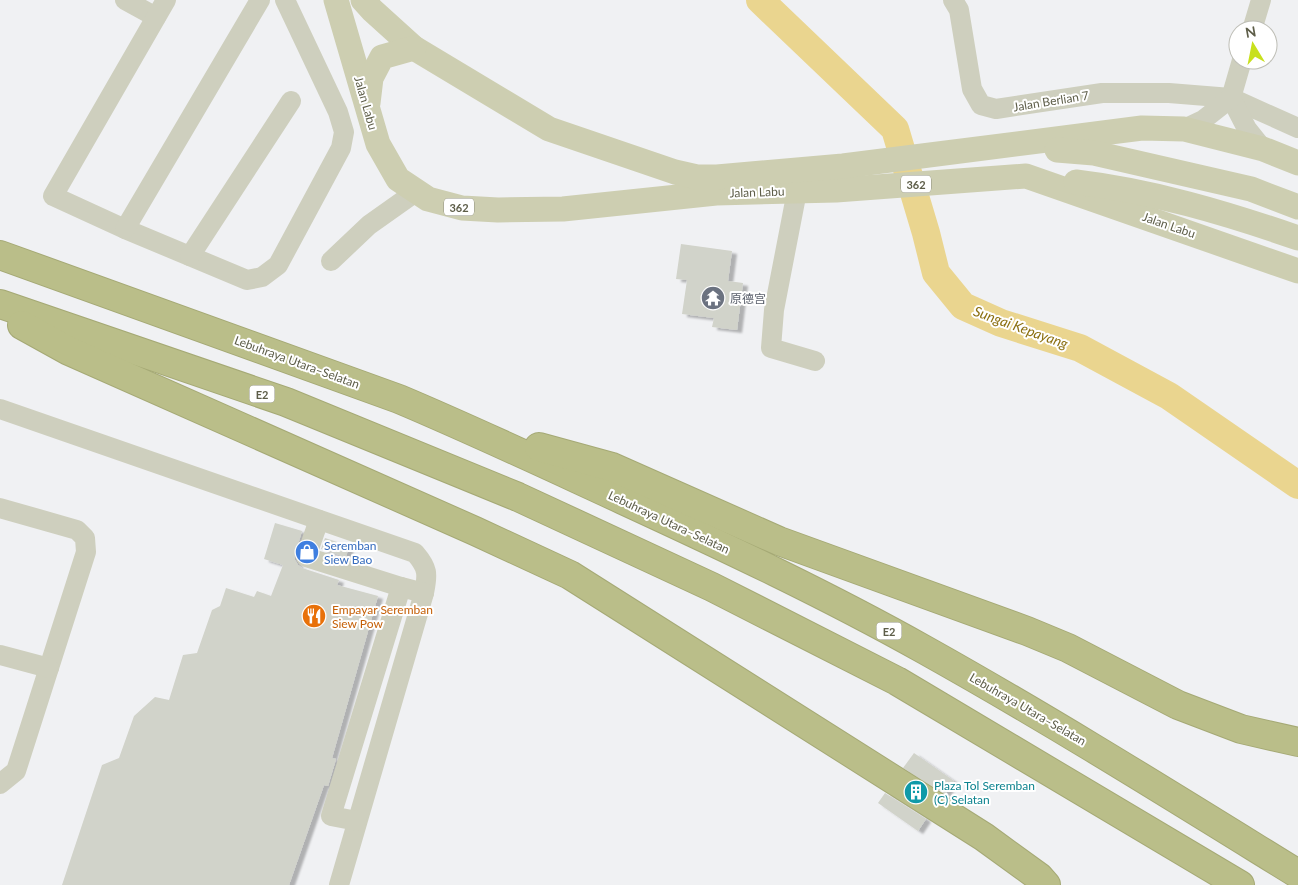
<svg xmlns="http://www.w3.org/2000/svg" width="1298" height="885" viewBox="0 0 1298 885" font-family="Lato,'Noto Sans SC',sans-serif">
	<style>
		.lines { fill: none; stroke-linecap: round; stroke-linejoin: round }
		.river { stroke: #ead58f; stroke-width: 28 }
		.building { fill: #d1d3ca; filter: url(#shadow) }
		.highway-casing { stroke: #a5a975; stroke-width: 30 }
		.minor { stroke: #cecfbe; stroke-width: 20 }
		.major { stroke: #cdceb1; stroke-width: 25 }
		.highway { stroke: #babe89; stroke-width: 28 }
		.labels { text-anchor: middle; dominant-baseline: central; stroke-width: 4; stroke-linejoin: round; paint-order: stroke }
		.shield { fill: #fff; stroke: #8e8e7f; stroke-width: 1 }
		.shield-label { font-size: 11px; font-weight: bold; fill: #5d5d48 }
		.street-label { font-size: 12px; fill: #5d5d48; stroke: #fff }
		.worship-label { font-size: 12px; fill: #5b616d; stroke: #fff; text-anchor: start }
		.shop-label { font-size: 12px; fill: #366cbe; stroke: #fff; text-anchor: start }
		.food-label { font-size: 12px; fill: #c56008; stroke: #fff; text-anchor: start }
		.culture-label { font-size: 12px; fill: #0d838f; stroke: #fff; text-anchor: start }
		.water-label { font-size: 14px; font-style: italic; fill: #8b6f10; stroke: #fff }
	</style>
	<defs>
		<filter id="shadow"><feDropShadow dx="5" dy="3" stdDeviation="1" flood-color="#0004"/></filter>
	</defs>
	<rect width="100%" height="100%" fill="#f0f1f3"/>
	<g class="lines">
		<!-- river -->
		<polyline class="river" points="760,0 895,129 926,233 936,273 963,306 1001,323 1080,348 1169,396 1298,485"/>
	</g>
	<!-- building -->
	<g class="building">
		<polygon points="681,244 732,251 728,281 743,283 737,330 712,327 714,318 682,314 687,280 676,279"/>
		<polygon points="275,523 302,531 295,554 295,560 298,565 302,568 339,580 337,585 378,596 332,758 336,759 328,786 324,785 289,885 62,885 102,765 119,758 134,716 155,697 169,700 183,655 197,653 212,610 220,606 226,588 254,597 257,591 271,596 283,565 264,559"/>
		<polygon points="325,538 349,546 346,557 321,549"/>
		<polygon points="914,753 954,781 945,794 903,768"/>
		<polygon points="885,793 926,819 918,831 878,803"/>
	</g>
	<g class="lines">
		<!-- highway casing -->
		<g class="highway-casing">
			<g id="highway">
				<path d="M0,255L399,399C475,431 549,466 623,500C725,547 827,595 925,650C1052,721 1175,798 1298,874"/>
				<polyline points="0,304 286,402 518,497 712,587 897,681 1240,885"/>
				<polyline points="22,325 69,351 475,531 570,575 984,837 1039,877 1046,885"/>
				<polyline points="539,447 612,467 779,541 1027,631 1068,648 1178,705 1241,729 1298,742"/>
			</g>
		</g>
		<!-- minor -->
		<g class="minor">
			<polyline points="125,0 156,17"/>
			<polyline points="166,0 53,196 125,229 247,280 262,277 278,265 341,148 344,132 338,112 285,0"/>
			<polyline points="953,0 959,10 972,89 981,105 996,109 1102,93 1169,93 1231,98 1298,128"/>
			<polyline points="1252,30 1261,0"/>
			<polyline points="1231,98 1247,129 1263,149"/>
			<polyline points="1184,129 1203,120 1231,98 1242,60"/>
			<polyline points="797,191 774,310 771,348 815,361"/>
			<polyline points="125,229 260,0"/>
			<polyline points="190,256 291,101"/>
			<polyline points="331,261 369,225 417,191"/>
			<path d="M0,409L415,553C428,568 428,574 424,593L339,885"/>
			<polyline points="0,508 77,530 85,538 86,552 16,771 0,784"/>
			<polyline points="319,520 306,557 401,587"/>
			<polyline points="0,655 49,668"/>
			<polyline points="357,821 331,816 401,587 424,593"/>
		</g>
		<!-- major -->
		<g class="major">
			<polyline points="336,0 378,144 398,179 428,199 462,208 498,210 563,209 716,193 836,190 1026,176 1298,271"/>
			<polyline points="363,0 372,10 414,48 549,129 675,172 697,177 717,177 843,166 1142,128 1184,129 1263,149 1298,163"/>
			<polyline points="368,103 371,78 382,57 414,48"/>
			<polyline points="1057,150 1094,153 1251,189 1298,207"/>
			<path d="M1076,182C1152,191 1226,213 1298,238"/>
		</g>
		<!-- highway -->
		<use href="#highway" class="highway"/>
	</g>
	<!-- icons -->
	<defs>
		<g id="temple-disc" transform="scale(1.25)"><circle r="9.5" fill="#6b7280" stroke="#fff"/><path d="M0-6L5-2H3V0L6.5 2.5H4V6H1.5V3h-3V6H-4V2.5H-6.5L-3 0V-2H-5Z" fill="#fff"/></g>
		<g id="shop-disc" transform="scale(1.25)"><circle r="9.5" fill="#3f7fe0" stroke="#fff"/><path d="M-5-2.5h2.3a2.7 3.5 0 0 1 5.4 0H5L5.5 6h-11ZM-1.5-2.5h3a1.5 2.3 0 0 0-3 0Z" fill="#fff"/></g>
		<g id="restaurant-disc" transform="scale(1.25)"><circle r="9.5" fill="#e8710a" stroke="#fff"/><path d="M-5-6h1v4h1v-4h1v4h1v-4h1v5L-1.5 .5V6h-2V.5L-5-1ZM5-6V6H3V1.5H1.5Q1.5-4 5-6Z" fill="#fff"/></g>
		<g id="building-disc" transform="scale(1.25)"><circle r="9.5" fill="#0f9aa8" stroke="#fff"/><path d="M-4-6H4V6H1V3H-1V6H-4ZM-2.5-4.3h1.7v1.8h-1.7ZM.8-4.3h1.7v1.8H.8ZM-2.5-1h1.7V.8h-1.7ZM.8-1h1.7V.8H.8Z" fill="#fff"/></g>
	</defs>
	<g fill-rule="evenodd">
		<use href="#temple-disc" x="713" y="298"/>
		<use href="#shop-disc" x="307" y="552"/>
		<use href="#restaurant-disc" x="314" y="616"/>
		<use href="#building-disc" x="916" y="792"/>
	</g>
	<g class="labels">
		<!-- shield labels -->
		<g class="shield">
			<rect x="901" y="175.5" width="30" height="17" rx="4"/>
			<rect x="444" y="198.5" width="30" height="17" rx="4"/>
			<rect x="249.5" y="385.5" width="25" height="17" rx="4"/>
			<rect x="876.5" y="622.5" width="25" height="17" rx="4"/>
		</g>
		<g class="shield-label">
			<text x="916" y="184">362</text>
			<text x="459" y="207">362</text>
			<text x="262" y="394">E2</text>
			<text x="889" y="631">E2</text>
		</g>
		<!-- street labels -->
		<g class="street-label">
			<text transform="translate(1051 101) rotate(-9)">Jalan Berlian 7</text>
			<text transform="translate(366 103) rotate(74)">Jalan Labu</text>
			<text transform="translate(757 192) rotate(-2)">Jalan Labu</text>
			<text transform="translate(1169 225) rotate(19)">Jalan Labu</text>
			<text transform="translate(297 362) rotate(20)">Lebuhraya Utara–Selatan</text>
			<text transform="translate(669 522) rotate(25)">Lebuhraya Utara–Selatan</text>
			<text transform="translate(1028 709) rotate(30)">Lebuhraya Utara–Selatan</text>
		</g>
		<!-- worship labels -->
		<g class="worship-label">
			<text x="730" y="298">原德宫</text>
		</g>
		<!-- shop labels -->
		<g class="shop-label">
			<text x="324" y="545">Seremban<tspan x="324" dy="14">Siew Bao</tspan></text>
		</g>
		<!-- food labels -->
		<g class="food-label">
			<text x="332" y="609">Empayar Seremban<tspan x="332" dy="14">Siew Pow</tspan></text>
		</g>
		<!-- culture labels -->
		<g class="culture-label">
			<text x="934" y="785">Plaza Tol Seremban<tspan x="934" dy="14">(C) Selatan</tspan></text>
		</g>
		<!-- water labels -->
		<g class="water-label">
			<text transform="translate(1021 327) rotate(20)">Sungai Kepayang</text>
		</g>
	</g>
	<!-- north arrow -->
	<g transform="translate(1253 45) rotate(350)"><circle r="24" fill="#ffffff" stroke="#bebeb6"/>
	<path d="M0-4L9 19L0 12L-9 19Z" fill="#c8e01d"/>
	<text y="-8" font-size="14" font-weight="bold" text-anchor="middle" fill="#5d5d48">N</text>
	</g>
</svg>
